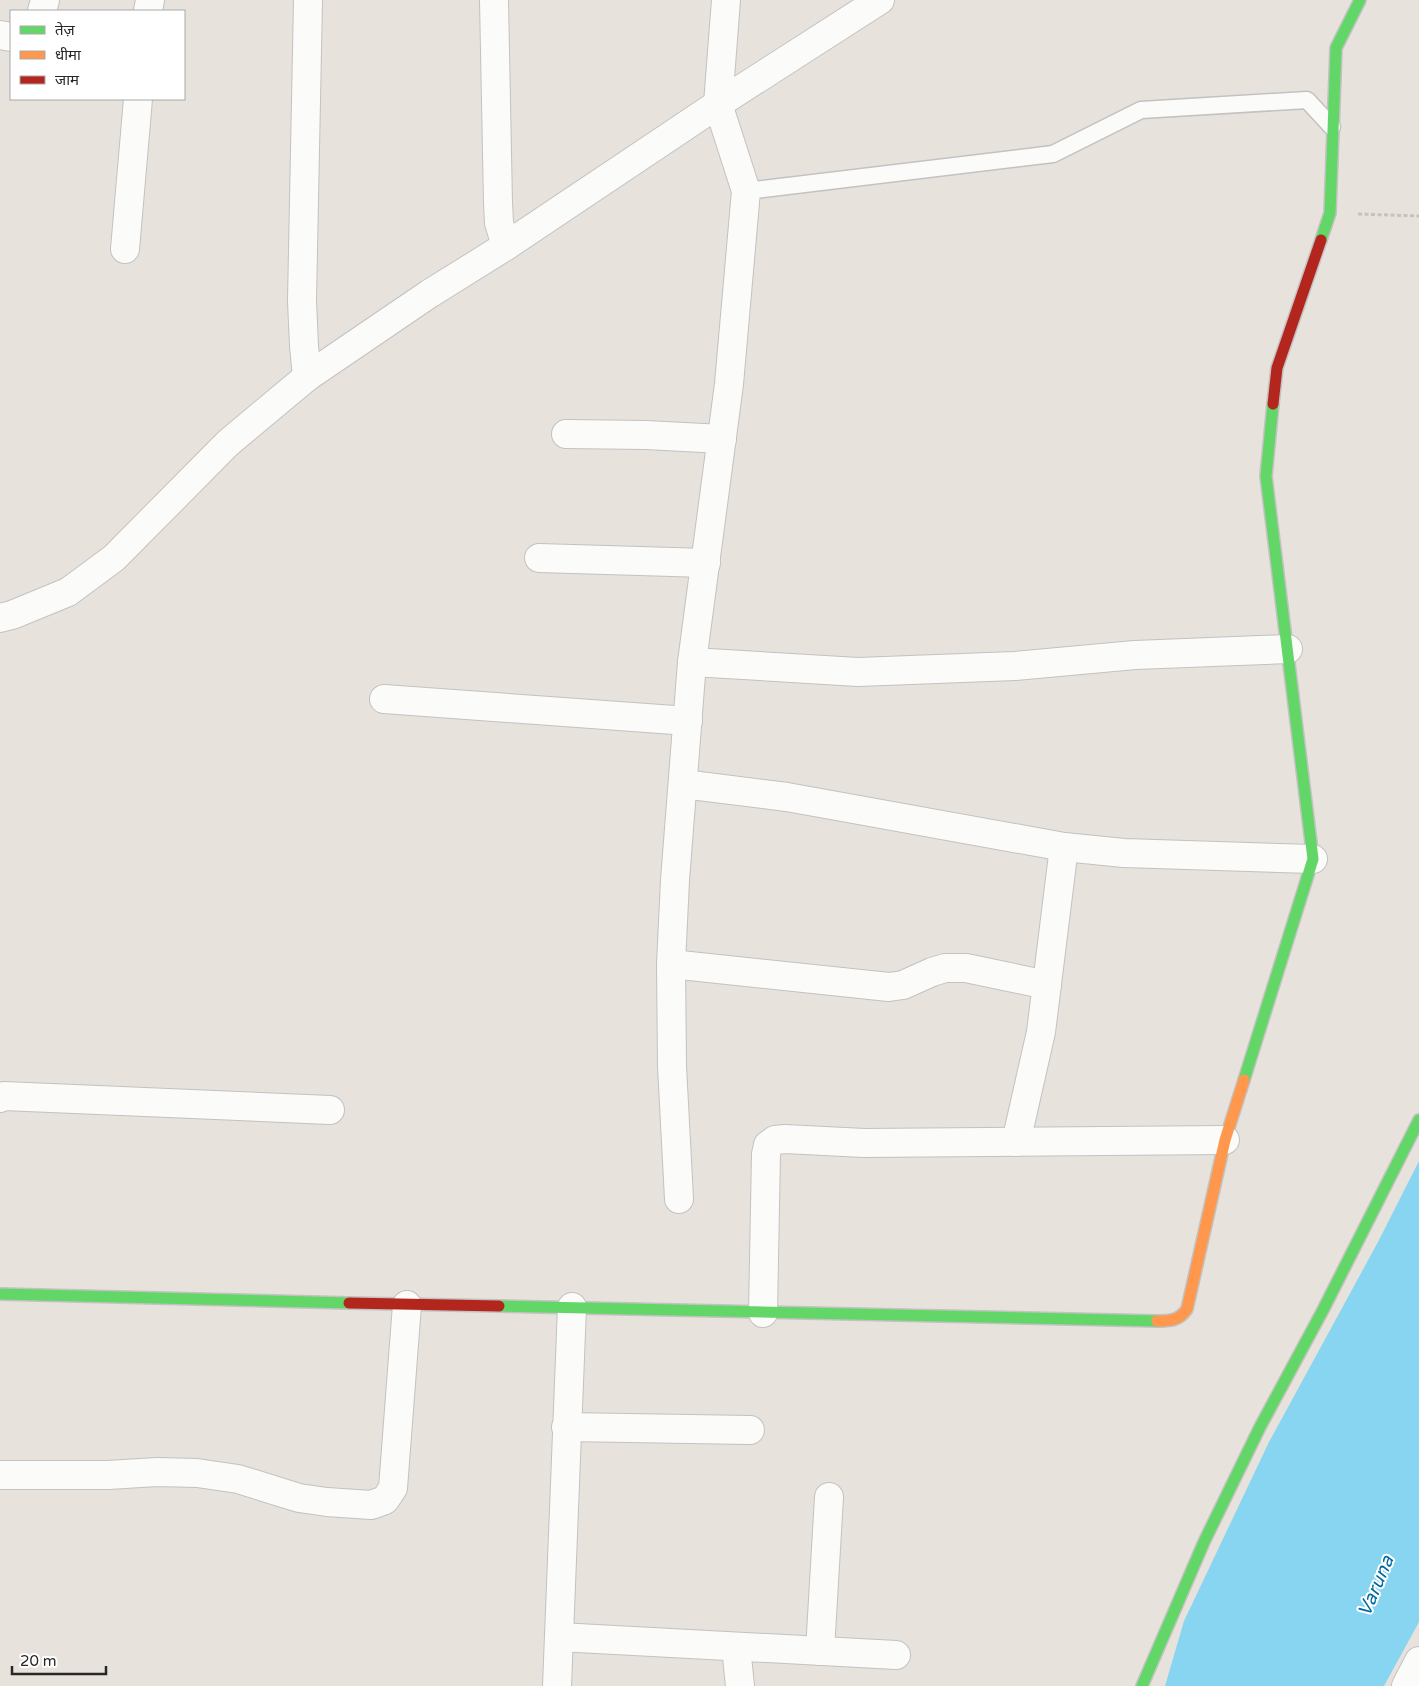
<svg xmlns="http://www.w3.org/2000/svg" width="1419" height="1686" viewBox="0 0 1419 1686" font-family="'Varela Round','Noto Sans Devanagari',sans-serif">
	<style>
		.water { fill: #87d5f0 }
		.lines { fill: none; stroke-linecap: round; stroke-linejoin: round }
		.lane-casing { stroke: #c3c2c2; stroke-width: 19 }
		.street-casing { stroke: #c3c2c2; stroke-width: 30 }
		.fast-casing { stroke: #c3c2c2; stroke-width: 14 }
		.slow-casing { stroke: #c3c2c2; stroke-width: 14 }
		.jam-casing { stroke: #c3c2c2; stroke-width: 14 }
		.path { stroke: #c4c3c2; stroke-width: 3; stroke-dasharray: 4 2.5; stroke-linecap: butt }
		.lane { stroke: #fbfbfa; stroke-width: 16 }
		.street { stroke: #fbfbfa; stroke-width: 28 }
		.fast { stroke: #63d668; stroke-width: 11 }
		.slow { stroke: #ff974d; stroke-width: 11 }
		.jam { stroke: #b3261e; stroke-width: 11 }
		.labels { text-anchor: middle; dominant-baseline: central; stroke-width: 4; stroke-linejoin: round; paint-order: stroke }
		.water-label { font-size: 19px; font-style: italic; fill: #016aa1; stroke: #fff }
	</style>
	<rect width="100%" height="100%" fill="#e7e2dc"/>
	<!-- water -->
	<polygon class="water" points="1419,1161 1419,1622 1384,1686 1165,1686 1184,1621 1269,1442 1378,1242"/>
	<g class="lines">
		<!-- lane casing -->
		<g class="lane-casing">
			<polyline id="lane" points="746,191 1053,154 1141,110 1307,100 1332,127"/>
		</g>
		<!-- street casing -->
		<g class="street-casing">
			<g id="street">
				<polyline points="494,0 498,203 499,223 506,246"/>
				<polyline points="42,11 45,0"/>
				<polyline points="148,11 150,0"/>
				<polyline points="0,35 11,37"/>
				<polyline points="125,249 138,99"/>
				<polyline points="307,377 304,346 302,301 308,0"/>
				<polyline points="566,434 646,435 722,439"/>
				<polyline points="539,558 706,563"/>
				<polyline points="0,618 12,615 68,592 114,558 228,443 307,377 429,294 506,246 718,104 880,0"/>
				<polyline points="692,662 858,672 1015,666 1135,655 1288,649"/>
				<polyline points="384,699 688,721"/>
				<polyline points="683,784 787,797 1064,847 1124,853 1313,859"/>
				<polyline points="671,964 889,987 903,985 932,972 945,968 966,968 1047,985"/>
				<polyline points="0,1098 4,1096 330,1110"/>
				<polyline points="1016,1142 1041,1032 1064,847"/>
				<polyline points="679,1199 672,1066 671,964 675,880 692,662 729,384 746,191 718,104 726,0"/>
				<polyline points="763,1313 766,1154 768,1145 775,1140 785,1139 864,1143 1225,1140"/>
				<polyline points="566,1427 750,1430"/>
				<polyline points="0,1475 108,1475 157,1472 197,1473 238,1479 299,1498 327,1502 371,1505 385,1500 393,1488 407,1305"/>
				<polyline points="559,1637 896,1655"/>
				<polyline points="736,1647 740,1686"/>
				<polyline points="820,1651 829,1497"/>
				<polyline points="557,1686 572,1307"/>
				<polyline points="1406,1686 1419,1661"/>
			</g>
		</g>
		<!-- fast casing -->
		<g class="fast-casing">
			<g id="fast">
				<polyline points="1321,240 1330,213 1336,48 1360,0"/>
				<polyline points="1244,1080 1313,859 1266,476 1273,404"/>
				<polyline points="0,1294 349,1303"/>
				<polyline points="499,1306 1157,1321"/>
				<polyline points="1142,1686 1204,1542 1260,1427 1323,1310 1419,1120"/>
			</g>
		</g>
		<!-- slow casing -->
		<g class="slow-casing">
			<path id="slow" d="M1157,1321C1170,1321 1179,1321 1187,1309L1225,1140L1244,1080"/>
		</g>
		<!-- jam casing -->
		<g class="jam-casing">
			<g id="jam">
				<polyline points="1273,404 1277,368 1321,240"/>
				<polyline points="349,1303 499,1306"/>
			</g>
		</g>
		<!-- path -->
		<polyline class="path" points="1358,214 1419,216"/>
		<!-- lane -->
		<use href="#lane" class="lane"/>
		<!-- street -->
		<use href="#street" class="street"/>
		<!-- fast -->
		<use href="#fast" class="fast"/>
		<!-- slow -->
		<use href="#slow" class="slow"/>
		<!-- jam -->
		<use href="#jam" class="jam"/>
	</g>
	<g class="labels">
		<!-- water labels -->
		<g class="water-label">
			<text transform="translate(1376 1586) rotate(-67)">Varuna</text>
		</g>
	</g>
	<!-- legend -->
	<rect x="10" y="10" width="175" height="90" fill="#ffffff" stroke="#a9a9a9"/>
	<rect x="20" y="26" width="25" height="8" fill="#63d668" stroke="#a9a9a9"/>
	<text x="55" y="35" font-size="15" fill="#272727">तेज़</text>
	<rect x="20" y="51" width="25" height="8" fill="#ff974d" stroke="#a9a9a9"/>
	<text x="55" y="60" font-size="15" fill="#272727">धीमा</text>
	<rect x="20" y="76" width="25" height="8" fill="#b3261e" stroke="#a9a9a9"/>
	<text x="55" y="85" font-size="15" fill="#272727">जाम</text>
	<!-- scale -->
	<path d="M12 1666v8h94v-8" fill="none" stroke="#272727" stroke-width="2.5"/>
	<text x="20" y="1666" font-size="15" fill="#272727" stroke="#ffffff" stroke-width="4" paint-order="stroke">20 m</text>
</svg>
